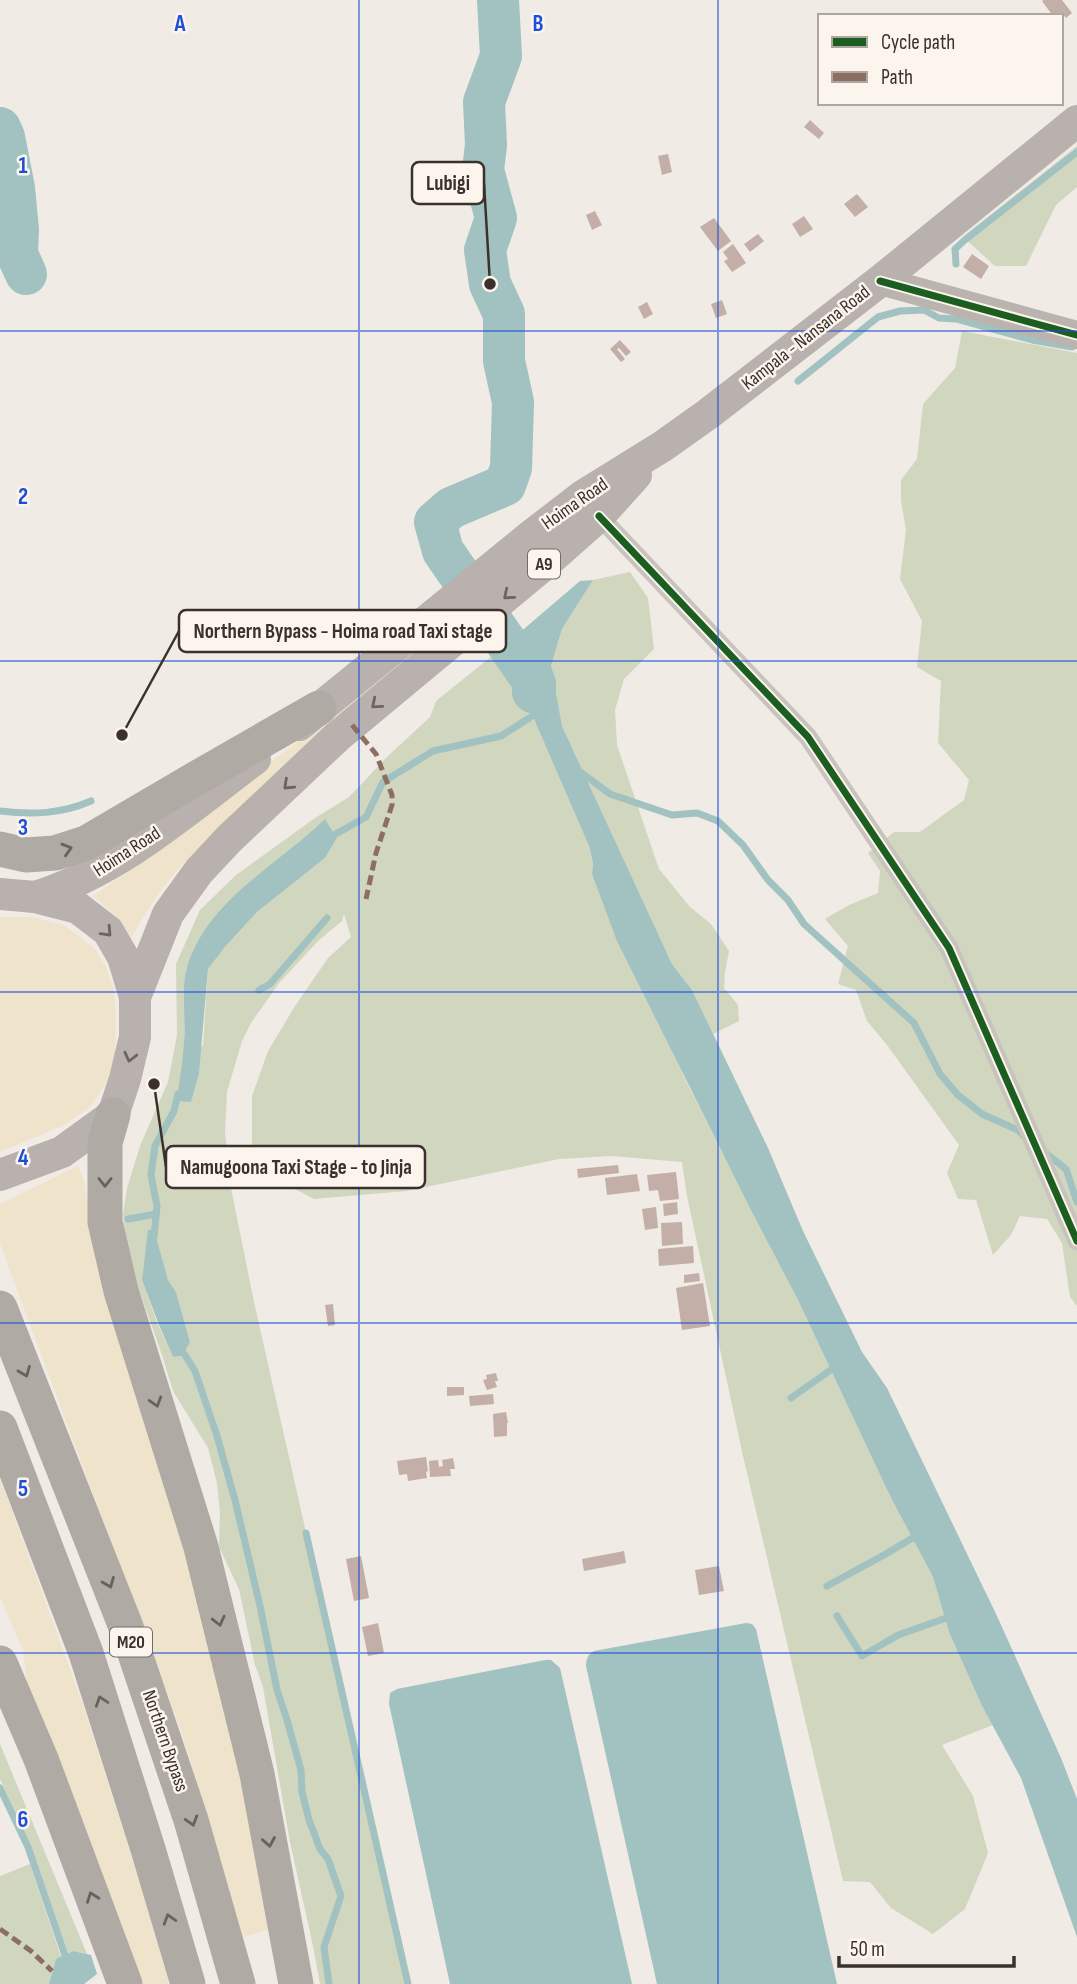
<svg xmlns="http://www.w3.org/2000/svg" width="1077" height="1984" viewBox="0 0 1077 1984" font-family="'Sofia Sans Condensed',sans-serif">
	<style>
		.green { fill: #d1d6bf; fill-rule: evenodd }
		.sand { fill: #efe3cc }
		.water { fill: #a1c2c1 }
		.lines { fill: none; stroke-linecap: round; stroke-linejoin: round }
		.stream { stroke: #a1c2c1; stroke-width: 7 }
		.river { stroke: #a1c2c1; stroke-width: 42 }
		.building { fill: #c3afa7 }
		.street { stroke: #c9c3be; stroke-width: 19 }
		.secondary { stroke: #bab3ae; stroke-width: 28 }
		.primary { stroke: #b8b1ad; stroke-width: 32 }
		.highway { stroke: #afaaa4; stroke-width: 35 }
		.quiet { stroke: #8d6e63; stroke-width: 5; stroke-dasharray: 10 5; stroke-linecap: butt }
		.cycleway-casing { stroke: #fbf5ee; stroke-width: 11 }
		.cycleway { stroke: #1b5e20; stroke-width: 7 }
		.oneway { stroke: #6d645f }
		.oneway2 { stroke: #69615b }
		.grid { fill: none; stroke: #1d4ed8; stroke-width: 2; stroke-opacity: 0.55 }
		.labels { text-anchor: middle; dominant-baseline: central; stroke-width: 5; stroke-linejoin: round; paint-order: stroke }
		.shield { fill: #fbf5ee; stroke: #756b66; stroke-width: 2 }
		.shield-label { font-size: 18px; font-weight: bold; fill: #3b302b }
		.street-label { font-size: 19px; fill: #3b302b; stroke: #fbf5ee }
		.grid-label { font-size: 23px; text-anchor: middle; font-weight: bold; fill: #1d4ed8; stroke: #fbf5ee; stroke-width: 5; stroke-linejoin: round; paint-order: stroke }
		.leader { fill: none; stroke: #3b302b; stroke-width: 2.5 }
		.callout-dot { fill: #3b302b; stroke: #fbf5ee; stroke-width: 2.5 }
		.callout { fill: #fbf5ee; stroke: #3b302b; stroke-width: 2.5 }
		.callout-label { font-size: 21px; text-anchor: middle; font-weight: bold; fill: #3b302b }
	</style>
	<rect width="100%" height="100%" fill="#f0ebe5"/>
	<!-- green -->
	<g class="green">
		<polygon points="1077,146 1077,187 1056,205 1026,266 995,266 963,237"/>
		<polygon points="962,331 1077,353 1077,1306 1070,1297 1062,1243 1047,1219 1020,1216 1011,1235 993,1255 976,1200 958,1199 947,1173 959,1145 887,1045 867,1021 856,990 838,984 848,946 825,919 847,906 878,893 880,871 868,853 894,832 920,832 964,800 969,780 938,743 941,681 917,667 922,621 900,579 906,530 901,500 901,480 917,459 923,404 955,368"/>
		<polygon points="630,572 648,598 654,649 624,679 615,710 617,745 659,869 690,907 711,924 729,951 725,972 724,988 738,1005 739,1021 713,1034 692,990 672,964 562,726 556,692 556,680 551,666 562,629 593,580"/>
		<path d="M497,652L508,673L522,679L536,724L589,846L593,863L592,874L686,1081L798,1300L890,1496L933,1577L949,1632L981,1704L993,1725L942,1745L973,1796L988,1853L965,1909L933,1934L891,1908L870,1882L843,1881L743,1456L687,1196L682,1162L611,1156L559,1159L407,1191L314,1199L261,1171L252,1156V1096L268,1051L295,1006L328,958L351,937L344,914L342,921L319,940L279,983L251,1023L242,1041L227,1092L225,1132L230,1183L254,1302L408,1984H320L313,1946L290,1842L263,1687L255,1665L239,1589L219,1547L220,1513L217,1483L208,1448L173,1391L162,1355L126,1253L123,1214L127,1188L140,1146L168,1082L177,1035L176,964L200,910L236,875L315,818L349,797L389,755L430,717L436,701ZM325,819L337,838L325,858L257,912L225,947L208,969L203,1046L184,1043L186,969ZM149,1230L155,1233L158,1251L168,1280L176,1292L190,1342L186,1350L188,1360L181,1356L173,1357L158,1325L142,1280Z"/>
		<polygon points="0,1744 87,1954 73,1951 68,1953 31,1846 0,1779"/>
		<polygon points="30,1864 61,1957 56,1959 49,1984 0,1984 0,1876"/>
	</g>
	<!-- sand -->
	<g class="sand">
		<polygon points="462,609 467,611 185,861 158,894 131,937 115,915 93,896 137,866 188,824 341,709"/>
		<polygon points="0,917 31,917 64,925 95,949 106,967 114,991 116,1018 115,1051 111,1075 91,1106 64,1125 0,1152"/>
		<polygon points="78,1166 84,1181 99,1267 218,1660 271,1929 241,1938 211,1826 179,1725 0,1244 0,1204"/>
		<polygon points="0,1478 82,1702 144,1895 169,1984 139,1984 30,1709 23,1650 0,1597"/>
	</g>
	<!-- water -->
	<g class="water">
		<polygon points="593,580 562,629 551,666 556,680 556,692 562,726 672,964 692,990 768,1148 803,1231 862,1352 887,1388 997,1616 1061,1758 1077,1799 1077,1937 1021,1778 981,1704 949,1632 933,1577 890,1496 798,1300 750,1208 617,941 592,874 593,863 589,846 536,724 523,679 508,673 497,652 580,581"/>
		<path d="M325,819L337,838L325,858L257,912L225,947L208,969L199,1073L191,1102L177,1101C179,1082 183,1062 184,1042C186,1020 181,987 187,967C208,899 277,866 325,819Z"/>
		<polygon points="148,1230 154,1230 168,1280 176,1292 190,1342 186,1350 188,1362 181,1356 173,1357 159,1325 142,1280"/>
		<path d="M746,1623L752,1624L756,1629L837,1984H657L586,1666C586,1659 588,1654 594,1651Z"/>
		<polygon points="545,1660 551,1660 560,1668 632,1984 450,1984 389,1704 390,1693 397,1689"/>
		<polygon points="73,1951 91,1955 97,1974 84,1984 49,1984 56,1959"/>
	</g>
	<g class="lines">
		<!-- stream -->
		<g class="stream">
			<polyline points="956,264 955,249 966,239 1077,152"/>
			<polyline points="798,381 878,317 900,311 924,310 939,318 956,319 1032,340 1072,347"/>
			<polyline points="579,771 610,794 672,815 697,813 718,821 743,845 768,880 788,900 804,924 914,1023 940,1074 958,1095 982,1114 1018,1130 1024,1136"/>
			<path d="M0,811C32,815 61,814 91,801"/>
			<polyline points="325,840 366,817 383,782 433,751 501,736 534,715"/>
			<polyline points="259,990 270,984 327,918"/>
			<polyline points="1044,1152 1066,1169 1077,1202"/>
			<polyline points="128,1219 156,1214"/>
			<polyline points="154,1237 157,1206 151,1175 155,1146 174,1111 178,1094"/>
			<polyline points="185,1355 195,1371 217,1436 235,1500 260,1606 277,1690 287,1720 301,1770 302,1792 309,1820 320,1849 328,1859 341,1896 324,1947 329,1984"/>
			<polyline points="791,1398 839,1364"/>
			<polyline points="306,1533 408,1984"/>
			<polyline points="827,1586 884,1555 921,1533"/>
			<polyline points="837,1616 862,1656 898,1635 952,1616"/>
			<polyline points="0,1788 28,1847 68,1964"/>
		</g>
		<!-- river -->
		<g class="river">
			<polyline points="498,0 501,56 484,102 486,145 483,170 496,218 485,250 490,284 504,314 504,361 513,402 511,468 505,485 451,508 435,522 443,551 533,681 533,692"/>
			<polyline points="0,128 4,137 14,188 18,230 17,254 26,274"/>
		</g>
	</g>
	<!-- building -->
	<g class="building">
		<polygon points="1044,0 1062,0 1072,13 1066,18 1062,13 1059,16 1053,16 1042,1"/>
		<polygon points="810,120 824,133 819,139 804,127"/>
		<polygon points="668,154 672,172 662,175 658,156"/>
		<polygon points="857,194 868,207 855,217 844,204"/>
		<polygon points="595,211 602,225 592,230 586,215"/>
		<polygon points="804,216 813,229 800,237 792,224"/>
		<polygon points="714,218 731,241 718,251 700,227"/>
		<polygon points="758,234 764,241 750,252 744,244"/>
		<polygon points="733,244 746,263 732,272 724,261 728,259 723,252"/>
		<polygon points="972,254 989,266 981,279 963,267"/>
		<polygon points="722,300 727,314 716,318 711,304"/>
		<polygon points="647,302 653,314 644,319 638,307"/>
		<polygon points="620,340 631,352 626,356 619,348 617,349 625,359 621,362 610,349"/>
		<polygon points="618,1165 619,1173 578,1178 577,1169"/>
		<polygon points="676,1172 679,1199 660,1201 658,1190 649,1191 647,1175"/>
		<polygon points="637,1174 640,1191 607,1195 605,1178"/>
		<polygon points="677,1202 678,1214 664,1216 663,1204"/>
		<polygon points="656,1207 658,1228 645,1230 642,1209"/>
		<polygon points="682,1222 683,1244 662,1246 661,1223"/>
		<polygon points="693,1246 694,1263 659,1266 658,1249"/>
		<polygon points="699,1273 700,1281 684,1283 684,1275"/>
		<polygon points="703,1283 710,1326 682,1330 676,1288"/>
		<polygon points="333,1304 335,1325 328,1326 325,1305"/>
		<polygon points="496,1373 498,1381 495,1381 497,1387 487,1390 483,1380 487,1379 486,1375"/>
		<polygon points="447,1387 464,1387 464,1395 447,1396"/>
		<polygon points="493,1394 494,1404 470,1406 469,1396"/>
		<polygon points="506,1412 508,1423 507,1423 507,1436 494,1437 493,1414"/>
		<polygon points="426,1457 428,1471 426,1472 427,1478 408,1481 407,1474 399,1475 397,1461"/>
		<polygon points="453,1458 455,1469 450,1469 451,1476 430,1477 429,1461 438,1460 439,1467 443,1466 442,1460"/>
		<polygon points="624,1551 626,1563 584,1571 582,1559"/>
		<polygon points="361,1556 369,1598 354,1601 346,1559"/>
		<polygon points="719,1566 724,1591 699,1595 695,1570"/>
		<polygon points="378,1623 384,1653 368,1656 362,1627"/>
	</g>
	<g class="lines">
		<!-- street -->
		<polyline class="street" points="599,516 808,737 949,948 1077,1241"/>
		<!-- secondary -->
		<polyline class="secondary" points="880,281 1077,335"/>
		<!-- primary -->
		<g class="primary">
			<polyline points="299,725 532,535 584,495 663,446 708,414 880,281 1077,121"/>
			<polyline points="0,894 35,897 78,908 108,931 123,957 135,997 135,1037 125,1079 113,1115 62,1152 0,1175"/>
			<path d="M35,897C119,871 186,811 255,759"/>
			<polyline points="135,997 168,914 199,871 229,839 337,737 539,569 599,516 636,475"/>
		</g>
		<!-- highway -->
		<g class="highway">
			<polyline points="0,849 26,855 55,853 86,843 202,775 319,708"/>
			<polyline points="113,1115 105,1143 105,1222 121,1291 201,1547 257,1774 296,1984"/>
			<polyline points="0,1308 126,1627 191,1820 238,1984"/>
			<polyline points="0,1428 86,1653 148,1849 188,1984"/>
			<polyline points="0,1663 41,1759 125,1984"/>
		</g>
		<!-- quiet -->
		<g class="quiet">
			<polyline points="352,725 376,754 392,795 392,805 376,853 366,899"/>
			<polyline points="0,1929 31,1951 52,1971"/>
		</g>
		<!-- cycleway casing -->
		<g class="cycleway-casing">
			<g id="cycleway">
				<polyline points="880,281 1077,335"/>
				<polyline points="599,516 808,737 949,948 1077,1241"/>
			</g>
		</g>
		<!-- cycleway -->
		<use href="#cycleway" class="cycleway"/>
	</g>
	<!-- one-way arrows -->
	<defs><path id="oneway-chevron" d="M-2-3.5L2.5 0L-2 3.5" fill="none" stroke-width="1.6" stroke-linecap="round" stroke-linejoin="round" transform="scale(1.75)"/></defs>
	<g class="oneway">
		<use href="#oneway-chevron" transform="translate(508 595) rotate(140)"/>
		<use href="#oneway-chevron" transform="translate(376 704) rotate(140)"/>
		<use href="#oneway-chevron" transform="translate(288 785) rotate(137)"/>
		<use href="#oneway-chevron" transform="translate(107 932) rotate(47)"/>
		<use href="#oneway-chevron" transform="translate(130 1057) rotate(104)"/>
	</g>
	<g class="oneway2">
		<use href="#oneway-chevron" transform="translate(67 849) rotate(-17)"/>
		<use href="#oneway-chevron" transform="translate(105 1182) rotate(90)"/>
		<use href="#oneway-chevron" transform="translate(25 1372) rotate(68)"/>
		<use href="#oneway-chevron" transform="translate(156 1402) rotate(73)"/>
		<use href="#oneway-chevron" transform="translate(109 1583) rotate(68)"/>
		<use href="#oneway-chevron" transform="translate(219 1621) rotate(76)"/>
		<use href="#oneway-chevron" transform="translate(101 1701) rotate(-108)"/>
		<use href="#oneway-chevron" transform="translate(192 1821) rotate(73)"/>
		<use href="#oneway-chevron" transform="translate(269 1842) rotate(80)"/>
		<use href="#oneway-chevron" transform="translate(92 1897) rotate(-110)"/>
		<use href="#oneway-chevron" transform="translate(169 1919) rotate(-107)"/>
	</g>
	<!-- grid -->
	<path class="grid" d="M359,0V1984M718,0V1984M0,331H1077M0,661H1077M0,992H1077M0,1323H1077M0,1653H1077"/>
	<g class="labels">
		<!-- shield labels -->
		<g class="shield">
			<rect x="528" y="549.5" width="32" height="29" rx="5"/>
			<rect x="110" y="1627.5" width="42" height="29" rx="5"/>
		</g>
		<g class="shield-label">
			<text x="544" y="564">A9</text>
			<text x="131" y="1642">M20</text>
		</g>
		<!-- street labels -->
		<g class="street-label">
			<text transform="translate(806 338) rotate(-38)">Kampala - Nansana Road</text>
			<text transform="translate(575 504) rotate(-35)">Hoima Road</text>
			<text transform="translate(127 852) rotate(-33)">Hoima Road</text>
			<text transform="translate(165 1741) rotate(71)">Northern Bypass</text>
		</g>
	</g>
	<g class="grid-label">
		<text x="180" y="31">A</text>
		<text x="538" y="31">B</text>
		<text x="23" y="173">1</text>
		<text x="23" y="504">2</text>
		<text x="23" y="835">3</text>
		<text x="23" y="1165">4</text>
		<text x="23" y="1496">5</text>
		<text x="23" y="1827">6</text>
	</g>
	<!-- callouts -->
	<path class="leader" d="M490 284L484 183M122 735L179 631M154 1084L166 1167"/>
	<g class="callout-dot">
		<circle cx="490" cy="284" r="7"/>
		<circle cx="122" cy="735" r="7"/>
		<circle cx="154" cy="1084" r="7"/>
	</g>
	<g class="callout">
		<rect x="412" y="162" width="72" height="42" rx="7"/>
		<rect x="179" y="610" width="327" height="42" rx="7"/>
		<rect x="166" y="1146" width="259" height="42" rx="7"/>
	</g>
	<g class="callout-label">
		<text x="448" y="190">Lubigi</text>
		<text x="343" y="638">Northern Bypass - Hoima road Taxi stage</text>
		<text x="296" y="1174">Namugoona Taxi Stage - to Jinja</text>
	</g>
	<!-- legend -->
	<rect x="818" y="14" width="245" height="91" fill="#fbf5ee" stroke="#aea6a0" stroke-width="2"/>
	<rect x="832" y="37" width="35" height="10" fill="#1b5e20" stroke="#aea6a0" stroke-width="2"/>
	<text x="881" y="49" font-size="21" fill="#3b302b">Cycle path</text>
	<rect x="832" y="72" width="35" height="10" fill="#8d6e63" stroke="#aea6a0" stroke-width="2"/>
	<text x="881" y="84" font-size="21" fill="#3b302b">Path</text>
	<!-- scale -->
	<path d="M839 1956v10h175v-10" fill="none" stroke="#3b302b" stroke-width="3.5"/>
	<text x="850" y="1956" font-size="21" fill="#3b302b" stroke="#fbf5ee" stroke-width="5" paint-order="stroke">50 m</text>
</svg>
